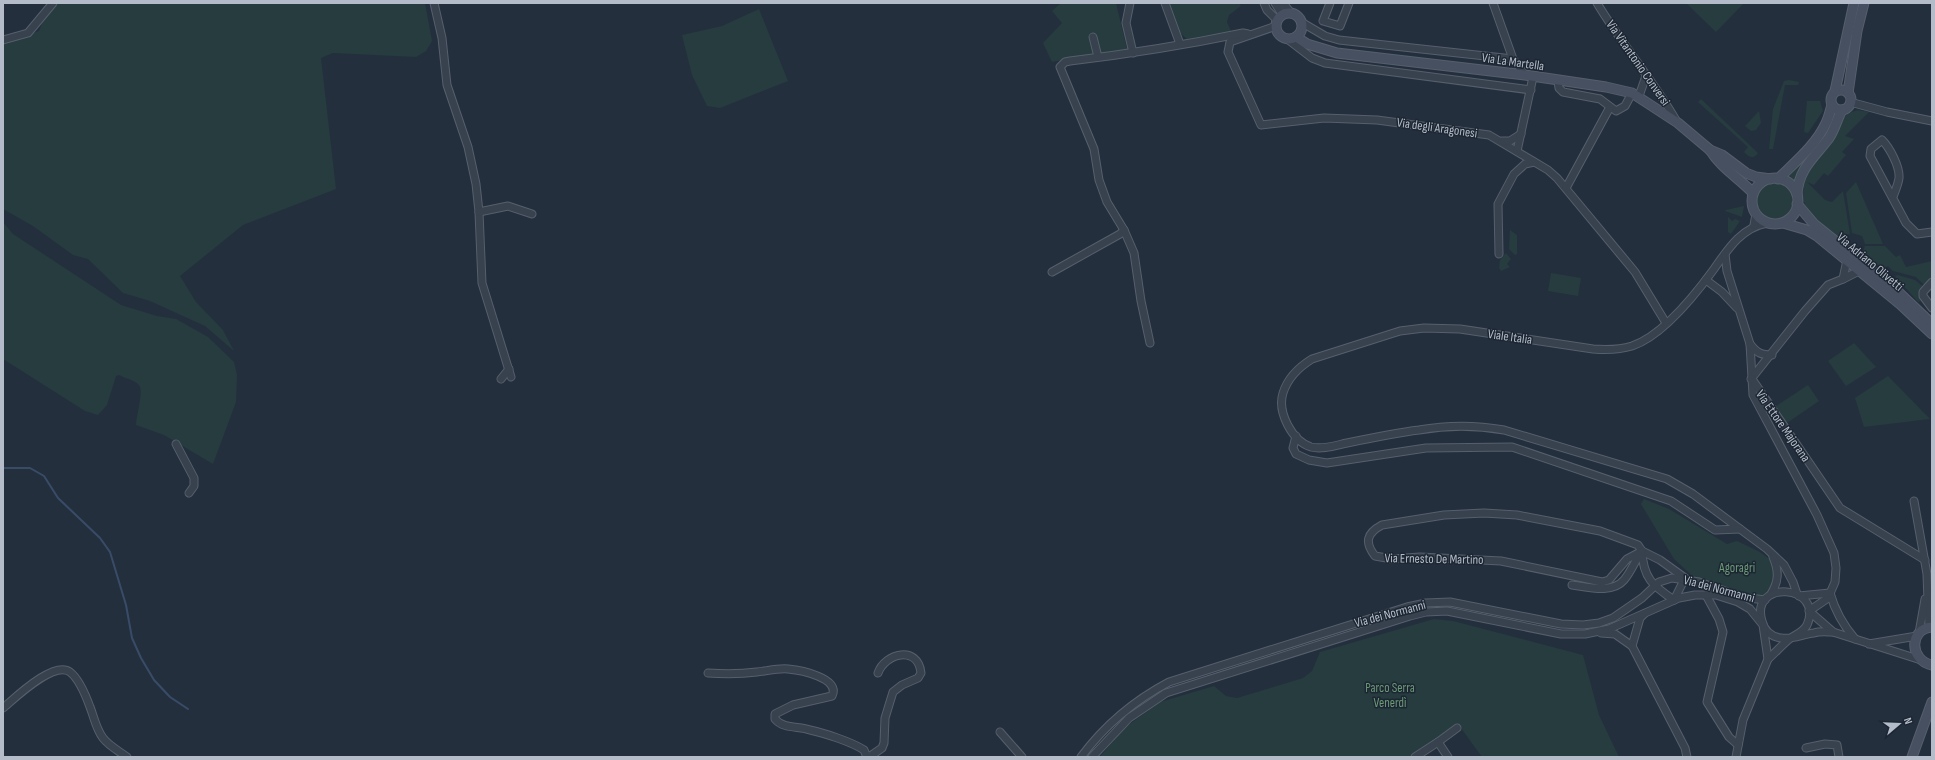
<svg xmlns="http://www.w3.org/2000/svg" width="1935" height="760" viewBox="0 0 1935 760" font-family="'Sofia Sans Condensed',sans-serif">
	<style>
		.green { fill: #263c3f }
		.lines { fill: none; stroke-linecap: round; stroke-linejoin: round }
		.stream { stroke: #394c67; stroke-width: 2 }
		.street-casing { stroke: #565f6c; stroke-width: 9 }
		.secondary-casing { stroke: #565f6c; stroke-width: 11 }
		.street { stroke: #38414e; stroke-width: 7 }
		.secondary { stroke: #465061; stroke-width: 9 }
		.labels { text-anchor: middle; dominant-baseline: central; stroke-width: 3; stroke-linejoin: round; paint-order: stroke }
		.street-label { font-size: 13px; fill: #b4bcc9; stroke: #1d2633 }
		.park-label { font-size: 13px; fill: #6b9a76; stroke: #1d2633 }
	</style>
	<rect width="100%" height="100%" fill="#242f3e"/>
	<!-- green -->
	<g class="green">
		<polygon points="57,3 425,3 432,41 426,51 416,57 333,53 321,58 336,189 243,225 180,276 196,302 223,330 234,351 205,326 150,301 123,293 88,259 73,255 33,226 3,209 3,41 19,38 39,31 43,20"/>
		<polygon points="1061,3 1116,3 1127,49 1052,62 1043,43 1062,23 1052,11"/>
		<polygon points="1168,3 1239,3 1241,6 1229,15 1227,22 1231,31 1187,39 1177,30"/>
		<polygon points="1686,3 1744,3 1716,32"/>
		<polygon points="759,9 788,81 720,108 707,106 692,75 682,35 722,26"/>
		<polygon points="1789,80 1799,82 1798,85 1785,85 1773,149 1769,149 1773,109 1784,81"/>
		<path d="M1701,99L1758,153C1753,160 1749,157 1744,152L1748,147L1698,102Z"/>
		<polygon points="1807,101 1820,101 1823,111 1808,133 1804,132"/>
		<path d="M1858,110L1869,112L1845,136L1854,139L1842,152L1846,155L1828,176L1824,173L1814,185L1807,182L1825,200L1832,202L1843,191L1850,234L1845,235L1843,240C1834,233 1823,226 1814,217C1787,192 1817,158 1834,137C1845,124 1838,115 1858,110Z"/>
		<polygon points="1759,111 1761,123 1756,130 1751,131 1745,126"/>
		<polygon points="1832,115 1835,116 1830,130 1808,158 1793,185 1784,178"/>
		<polygon points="1856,182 1883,244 1865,244 1862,236 1852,233 1846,193"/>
		<circle cx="1774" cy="202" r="19"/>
		<polygon points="1744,206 1742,217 1725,211 1726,210"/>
		<polygon points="1728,217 1732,221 1735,219 1740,221 1731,234 1728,232"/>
		<path d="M3,222L13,234L121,305L157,316L176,319L208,337L234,362L237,375L236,402L213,464L164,435L136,425C136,416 144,391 139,385C135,380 124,378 119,375L116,376L107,405L98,415L85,411L3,359Z"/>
		<polygon points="1510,230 1517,235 1517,254 1515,255 1509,249"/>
		<polygon points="1865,246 1885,246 1896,257 1900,255 1906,267 1932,261 1932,278 1924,285 1916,277 1893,271 1888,266 1884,269 1862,254"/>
		<polygon points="1506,253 1511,259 1507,264 1510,267 1501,271 1499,268 1500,260"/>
		<polygon points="1551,273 1581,278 1578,296 1548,291"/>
		<polygon points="1898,275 1915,280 1925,288 1920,292 1921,301 1918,302 1895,276"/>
		<polygon points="1854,343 1876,367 1846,386 1828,361"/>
		<polygon points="1888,376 1930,419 1864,427 1855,398"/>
		<polygon points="1808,385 1819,401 1787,423 1776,406"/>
		<polygon points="1644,499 1669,509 1727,544 1737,541 1758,551 1776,563 1778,574 1765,600 1699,582 1674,559 1641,504"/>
		<polygon points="1434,619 1453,621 1583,655 1599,715 1619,757 1482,757 1458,724 1410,757 1100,757 1123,729 1160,702 1214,686 1226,696 1237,698 1303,678 1312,671 1320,652"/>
	</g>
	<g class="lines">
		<!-- stream -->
		<polyline class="stream" points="3,468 30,468 44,476 58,498 100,538 110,552 126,605 132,638 141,658 154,680 170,697 188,709"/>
		<!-- street casing -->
		<g class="street-casing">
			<g id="street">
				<polyline points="434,3 442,38 447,85 468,147 476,184 479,212 482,283 511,377"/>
				<polyline points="1130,3 1126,23 1133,53"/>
				<polyline points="1165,3 1180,44"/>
				<polyline points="1264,3 1267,10 1277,20"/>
				<polyline points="1275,3 1282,14"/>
				<polyline points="1283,3 1291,13"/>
				<polyline points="1330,3 1323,21 1340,26 1349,3"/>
				<polyline points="1493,3 1513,59 1525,75"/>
				<path d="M1597,3C1622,45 1654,81 1677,122"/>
				<polyline points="1301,22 1325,36 1339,40 1513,59"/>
				<polyline points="1276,26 1230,42 1228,52 1261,125 1324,118 1377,120 1489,135 1548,170 1557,178 1635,272 1666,323"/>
				<polyline points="1093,37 1098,57"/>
				<polyline points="1286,38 1312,58 1325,63 1531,90"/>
				<polyline points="3,40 28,33 53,3"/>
				<polyline points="1558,81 1559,88 1563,92 1600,99 1616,111 1625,106 1632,93"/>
				<polyline points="1639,96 1646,76"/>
				<polyline points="1850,102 1887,112 1932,121"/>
				<polyline points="1502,141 1510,141 1521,134"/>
				<polyline points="1517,151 1533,77"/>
				<polyline points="1566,188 1610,107"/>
				<path d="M1893,197C1895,191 1898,185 1899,178C1900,167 1890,148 1882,140L1871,149L1870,156L1906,223L1917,234L1932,232"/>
				<polyline points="479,212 508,206 532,214"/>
				<path d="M1767,223C1741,228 1728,249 1714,269C1695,295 1662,336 1632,346C1619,350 1606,350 1593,349L1460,329L1424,328L1400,331L1312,359C1299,367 1288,377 1283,393C1277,412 1292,441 1311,447C1322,450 1337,445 1347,443C1371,438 1395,433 1419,430C1447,425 1476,425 1504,430L1667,479L1693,494L1767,549L1784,565L1793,582L1797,594"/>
				<polyline points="1754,225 1756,214"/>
				<polyline points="1499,254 1498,204 1514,174 1525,164 1534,162"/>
				<polyline points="1725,254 1727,271 1750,344 1753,395 1817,515 1834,553 1836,568 1835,582 1828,598 1809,611 1833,632 1921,660"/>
				<polyline points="1847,260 1843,279 1861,270"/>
				<polyline points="1052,272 1120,234 1124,230"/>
				<polyline points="1706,280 1722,292 1737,308"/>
				<polyline points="1932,282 1923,292 1923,296 1932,308"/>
				<path d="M1150,343L1141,301L1134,253L1124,230L1107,202L1099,180L1094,149L1060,67L1065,62L1070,61C1128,54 1185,45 1243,33L1248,34"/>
				<path d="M1750,344C1757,353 1761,355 1772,355"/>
				<polyline points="501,379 509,369"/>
				<polyline points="1751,379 1805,311 1828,285 1843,279"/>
				<polyline points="1752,379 1840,508 1925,560"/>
				<polyline points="1296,436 1293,448 1296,454 1309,460 1327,463 1426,448 1512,447 1671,501 1715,530 1740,529"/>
				<polyline points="176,444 194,478 194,486 189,493"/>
				<polyline points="1914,501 1927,574 1929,627"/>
				<path d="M1642,551L1627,559L1609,580L1602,582L1501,561L1420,557L1392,559L1375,556C1364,542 1367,533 1382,525L1444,515L1484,513L1517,515L1600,531L1638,545L1642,551L1660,560L1685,578"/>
				<path d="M1642,551C1643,578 1653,586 1674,600"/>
				<path d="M1572,585C1588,587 1612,594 1624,580C1631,572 1635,561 1641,552"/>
				<path d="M1830,593C1835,611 1843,625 1855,639"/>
				<path d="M1771,594C1779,581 1779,571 1773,557"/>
				<polyline points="1706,595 1719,619 1723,632 1707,702 1729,737 1738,745"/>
				<polyline points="1799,596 1830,593"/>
				<polyline points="1674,600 1685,578"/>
				<polyline points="1601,633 1615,634 1632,646 1640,618 1644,614"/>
				<polyline points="1919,633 1925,599"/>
				<polyline points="1869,644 1917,636"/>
				<polyline points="1632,646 1685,748 1687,757"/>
				<path d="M1768,659C1775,653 1781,646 1788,640C1795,634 1802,634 1807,625C1825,584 1749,579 1762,621C1764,630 1771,637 1781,638C1792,640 1803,634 1814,633C1820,631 1827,632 1833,632"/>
				<path d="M708,673C724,674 741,674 757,672C767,671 778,668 788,669C800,670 841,678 832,696L793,705L775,714V719C783,729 799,726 810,730C824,733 852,742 864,750L867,757"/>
				<path d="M3,708C15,698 54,660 70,672C79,679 86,696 90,707C94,717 96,729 103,738C109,746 119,751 127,757"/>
				<polyline points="1000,732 1022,757"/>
				<polyline points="1438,742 1457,728"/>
				<polyline points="1806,748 1825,744 1837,745 1839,757"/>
				<path d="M869,757L882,748L884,743L885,718L893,692L902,685L918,678L921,673C918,645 885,653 878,673"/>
				<path d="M1081,757C1104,726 1135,700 1169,682L1407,607L1426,603L1450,602L1561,624L1583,625L1599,623L1613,618L1642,598L1659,582L1672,578L1699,582L1742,597L1765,600"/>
				<polyline points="1092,757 1129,718 1166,693 1410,616 1426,612 1447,611 1561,634 1585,634 1609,629 1679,598 1695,595 1716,595 1738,602 1750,609 1763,625 1768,659 1743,720 1736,757"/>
				<polyline points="1415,757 1438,742 1448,757"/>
			</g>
		</g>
		<!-- secondary casing -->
		<g class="secondary-casing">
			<g id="secondary">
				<circle cx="1289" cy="26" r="13"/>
				<polyline points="1296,37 1307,44 1337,53 1525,75 1606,87 1632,93 1678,123 1710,150 1722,155 1746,173 1756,177 1771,179"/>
				<circle cx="1841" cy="100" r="10"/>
				<polyline points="1835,91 1854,3"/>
				<polyline points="1848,93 1857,31 1864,3"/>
				<path d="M1710,150C1721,168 1739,178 1753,193"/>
				<circle cx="1775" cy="201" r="23"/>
				<path d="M1778,179C1795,162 1816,145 1826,123C1829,117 1830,111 1832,105"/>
				<path d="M1797,194C1799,168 1814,158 1829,138C1835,129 1837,119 1842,110"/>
				<polyline points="1797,204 1814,224 1893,287 1932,324"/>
				<polyline points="1783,223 1807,230 1817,236 1900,304 1932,334"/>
				<path d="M1932,627C1908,629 1910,661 1932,665"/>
				<polyline points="1912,757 1932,702"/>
			</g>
		</g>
		<!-- street -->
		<use href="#street" class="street"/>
		<!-- secondary -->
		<use href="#secondary" class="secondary"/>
	</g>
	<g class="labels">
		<!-- street labels -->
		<g class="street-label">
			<text transform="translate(1513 62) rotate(8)">Via La Martella</text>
			<text transform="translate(1638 63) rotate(55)">Via Vitantonio Conversi</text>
			<text transform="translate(1437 128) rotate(8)">Via degli Aragonesi</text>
			<text transform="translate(1870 262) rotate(40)">Via Adriano Olivetti</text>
			<text transform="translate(1510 337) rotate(8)">Viale Italia</text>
			<text transform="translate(1783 426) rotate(55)">Via Ettore Majorana</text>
			<text transform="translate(1434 559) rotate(1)">Via Ernesto De Martino</text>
			<text transform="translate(1719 589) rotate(15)">Via dei Normanni</text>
			<text transform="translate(1390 614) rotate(-15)">Via dei Normanni</text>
		</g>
		<!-- park labels -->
		<g class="park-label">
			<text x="1737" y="568">Agoragri</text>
			<text x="1390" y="688">Parco Serra<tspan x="1390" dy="15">Venerdì</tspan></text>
		</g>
	</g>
	<!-- border -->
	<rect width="1935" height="760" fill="none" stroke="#b4bcc9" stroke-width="8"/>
	<!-- north arrow -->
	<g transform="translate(1899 724) rotate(71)" stroke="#1d2633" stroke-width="3" paint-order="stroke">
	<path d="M0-3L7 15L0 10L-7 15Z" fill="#b4bcc9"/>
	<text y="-6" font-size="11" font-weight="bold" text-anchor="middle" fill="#b4bcc9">N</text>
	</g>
</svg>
